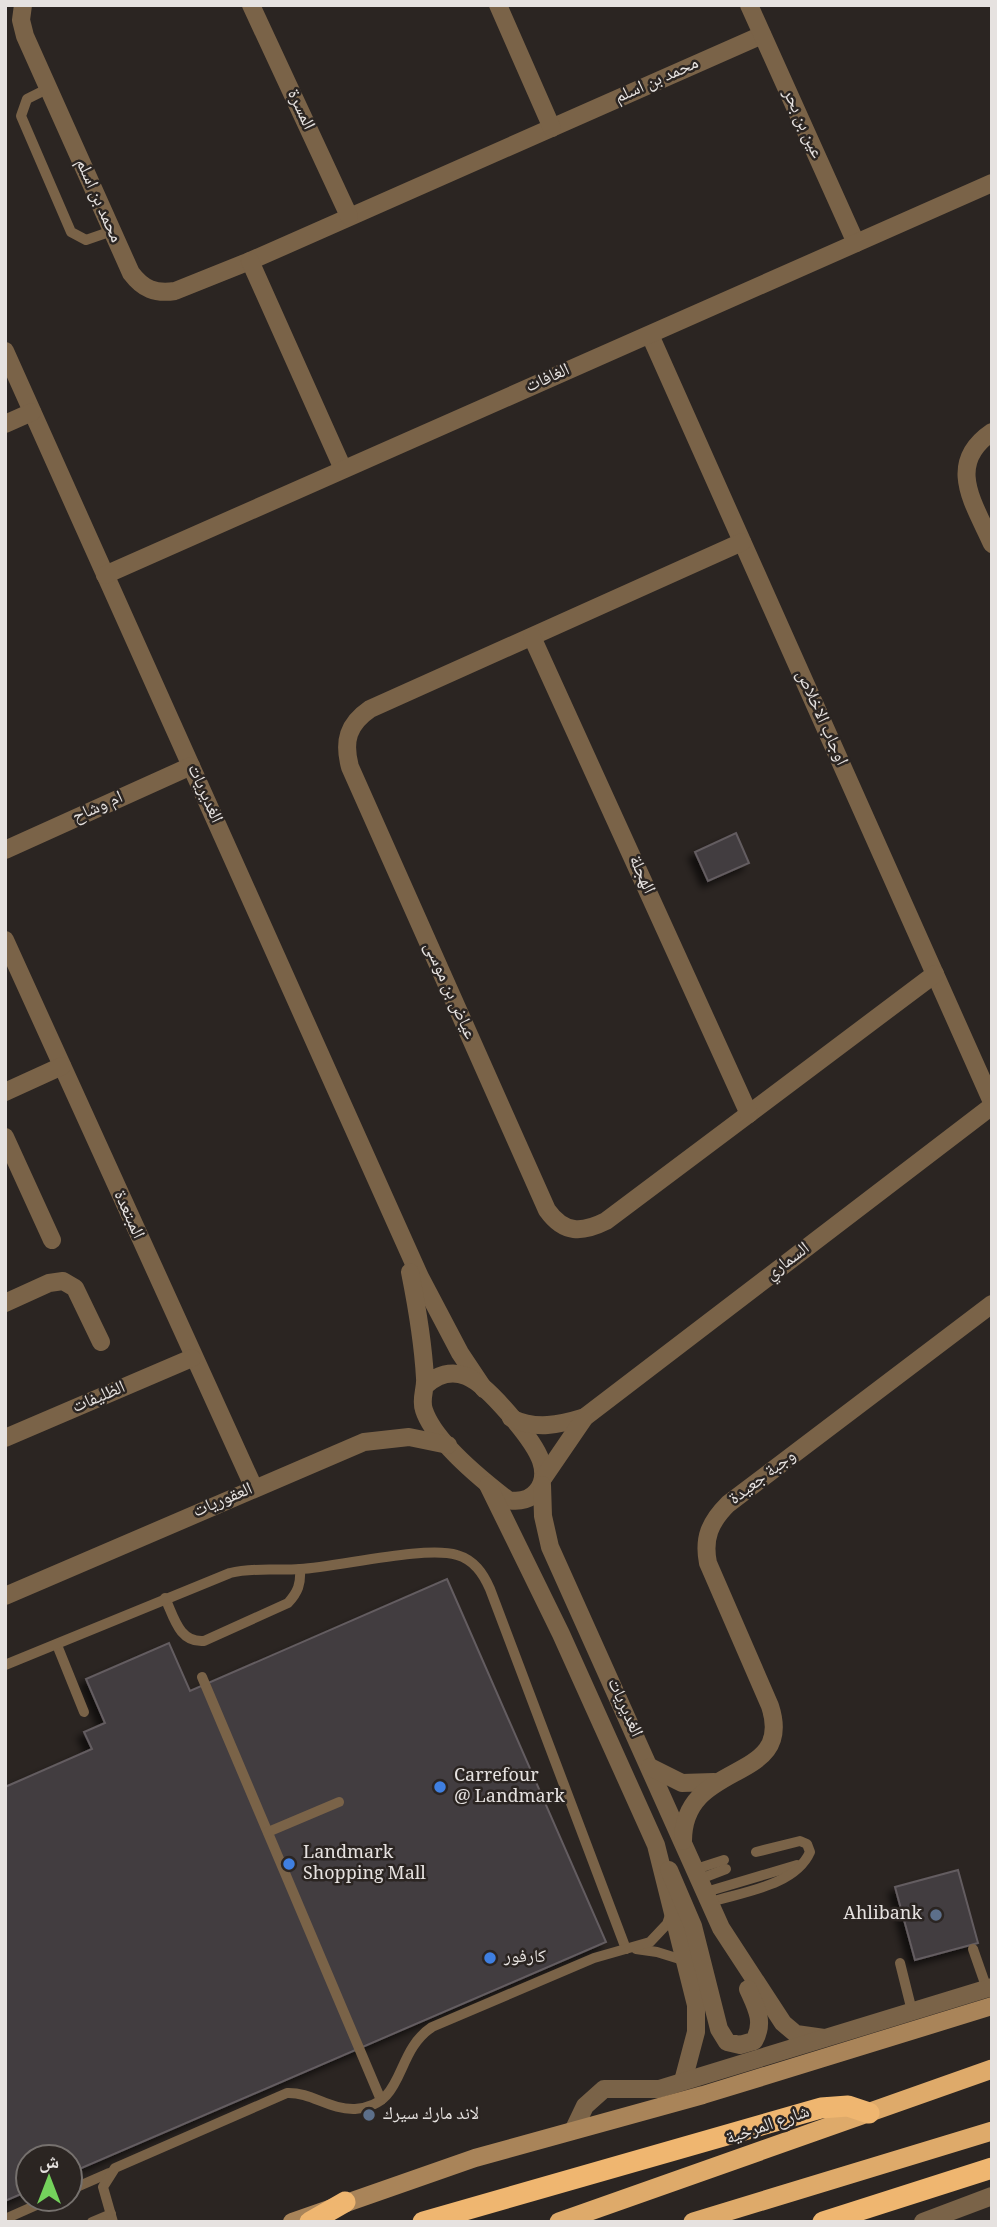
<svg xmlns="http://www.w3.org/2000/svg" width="997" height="2227" viewBox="0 0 997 2227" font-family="Georgia,'Noto Naskh Arabic',serif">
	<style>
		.building { fill: #423c40; stroke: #645d61; stroke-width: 2; filter: url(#shadow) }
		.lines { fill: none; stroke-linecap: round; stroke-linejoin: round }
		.service { stroke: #7a6348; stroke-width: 10 }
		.minor { stroke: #7a6348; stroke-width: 18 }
		.tertiary { stroke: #7a6348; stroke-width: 18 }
		.secondary { stroke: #a98459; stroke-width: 18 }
		.trunk { stroke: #deaa6a; stroke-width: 19 }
		.motorway { stroke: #efb670; stroke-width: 21 }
		.shop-dot { fill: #3f7fe0; stroke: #2b2522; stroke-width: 2.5 }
		.service-dot { fill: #5c6f8a; stroke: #2b2522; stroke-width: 2.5 }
		.labels { text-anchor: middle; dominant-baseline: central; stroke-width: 5; stroke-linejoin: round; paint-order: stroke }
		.street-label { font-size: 18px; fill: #e6e2e0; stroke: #2b2522 }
		.poi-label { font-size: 18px; fill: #e6e2e0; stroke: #2b2522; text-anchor: start }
	</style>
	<defs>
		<filter id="shadow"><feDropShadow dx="-6" dy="6" stdDeviation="3.5" flood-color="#0009"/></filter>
	</defs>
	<rect width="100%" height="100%" fill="#2b2522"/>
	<!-- building -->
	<g class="building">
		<polygon points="736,833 749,863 708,881 695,852"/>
		<polygon points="447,1579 606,1942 70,2173 70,2157 28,2157 28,2191 5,2201 5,1787 92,1749 84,1732 105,1723 86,1679 169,1643 190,1691"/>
		<polygon points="958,1870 978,1943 915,1960 895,1887"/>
	</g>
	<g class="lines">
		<!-- service -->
		<g class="service">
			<polyline points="49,88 27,99 21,116 71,232 86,240 112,231"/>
			<path d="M165,1598C174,1617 179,1643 204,1641L288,1603C298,1592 301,1584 300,1569"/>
			<polyline points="57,1645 84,1712"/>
			<path d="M5,1665L230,1573C254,1567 276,1571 300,1569C338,1567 426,1545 457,1555C474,1560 483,1573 490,1589L626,1949"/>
			<polyline points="202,1677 381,2100"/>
			<polyline points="268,1832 339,1802"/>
			<polyline points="696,1869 724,1860"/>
			<polyline points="700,1879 726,1869"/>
			<polyline points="706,1892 797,1865"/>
			<path d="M711,1902C742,1892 795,1886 810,1852L807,1844L800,1841L756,1852"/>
			<polyline points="636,1949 657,1952 686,1961"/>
			<polyline points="973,1949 987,1989"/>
			<polyline points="900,1963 912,2011"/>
			<polyline points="70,2190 109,2173"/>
			<polyline points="5,2219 50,2199"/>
			<polyline points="92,2222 111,2214"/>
			<path d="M113,2222L103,2187L115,2168L287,2093C311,2092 330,2110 355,2109C407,2105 393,2053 432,2027L594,1958L650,1942L667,1924L671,1912"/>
		</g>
		<!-- minor -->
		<g class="minor">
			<path d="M23,5L21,20L25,36L131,273C143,289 155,294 175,291L250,261L762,35"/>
			<polyline points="251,5 349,216"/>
			<polyline points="498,5 552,128"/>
			<polyline points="749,5 856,243"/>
			<polyline points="250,261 343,469"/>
			<polyline points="650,335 992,1102"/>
			<polyline points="5,351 420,1277 460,1353 484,1389"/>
			<polyline points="5,424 32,412"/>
			<path d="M992,432C945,464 974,503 992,544"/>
			<path d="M742,542L370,709C348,724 343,741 350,767L547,1210C564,1234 582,1233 606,1221L935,974"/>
			<polyline points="105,575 992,183"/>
			<polyline points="532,637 749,1114"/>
			<polyline points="5,850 191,766"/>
			<polyline points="5,940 254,1488"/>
			<polyline points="5,1092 62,1066"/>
			<polyline points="5,1137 52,1240"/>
			<path d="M410,1272C417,1307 423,1342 425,1378C426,1389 420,1399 424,1410C434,1441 482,1480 508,1500C533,1505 549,1485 541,1461C534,1440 487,1384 466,1376C451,1370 437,1375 426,1385"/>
			<polyline points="5,1303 49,1283 63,1281 75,1288 101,1342"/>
			<path d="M511,1418C536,1430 559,1425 585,1417"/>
			<polyline points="5,1438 192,1358"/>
			<polyline points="544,1477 585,1417 992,1106"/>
			<polyline points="488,1485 561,1634 656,1845 696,2005 696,2032 683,2081"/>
			<polyline points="542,1485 543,1516 550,1547 721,1928 783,2023 796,2034 824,2038"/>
			<polyline points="5,1596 364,1442 409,1437 448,1445"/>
			<polyline points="650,1767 682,1783 714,1782"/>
			<path d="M683,1841C683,1758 796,1785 770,1706L708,1563C703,1538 710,1522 728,1504L992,1304"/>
			<path d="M669,1870L693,1926L719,2029L727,2042L740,2045L754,2041C765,2022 756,2007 748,1989"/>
			<polyline points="574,2129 585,2106 604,2089 659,2089 992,1987"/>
		</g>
		<!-- tertiary -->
		<polyline class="tertiary" points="923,2222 992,2196"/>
		<!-- secondary -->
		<polyline class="secondary" points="292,2222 475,2158 703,2095 992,2006"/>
		<!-- trunk -->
		<g class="trunk">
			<polyline points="559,2222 992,2069"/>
			<polyline points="693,2222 992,2131"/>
		</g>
		<!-- motorway -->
		<g class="motorway">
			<polyline points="310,2222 345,2202"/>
			<polyline points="423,2222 821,2108 848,2106 869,2113"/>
			<polyline points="823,2222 992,2168"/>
		</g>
	</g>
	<!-- markers -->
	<g class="shop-dot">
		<circle cx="440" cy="1787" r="7"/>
		<circle cx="289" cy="1864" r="7"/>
		<circle cx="490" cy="1958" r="7"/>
	</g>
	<g class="service-dot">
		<circle cx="936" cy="1915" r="7"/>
		<circle cx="369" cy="2115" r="7"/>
	</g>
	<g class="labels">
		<!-- street labels -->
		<g class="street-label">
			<text transform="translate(657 81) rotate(-24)">محمد بن اسلم</text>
			<text transform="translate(300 110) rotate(65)">المسرة</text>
			<text transform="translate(802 124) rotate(66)">عين بن بحر</text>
			<text transform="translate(98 201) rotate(66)">محمد بن اسلم</text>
			<text transform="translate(548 379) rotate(-24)">الغافات</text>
			<text transform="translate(821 718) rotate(66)">اوجاب الاخلاص</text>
			<text transform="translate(204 794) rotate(66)">الغديريات</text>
			<text transform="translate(98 808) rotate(-24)">ام وشاح</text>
			<text transform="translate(641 875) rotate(66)">الهجلة</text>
			<text transform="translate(449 991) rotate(66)">عياض بن موسى</text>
			<text transform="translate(128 1215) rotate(66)">المبتعدة</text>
			<text transform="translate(788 1262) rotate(-37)">السماري</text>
			<text transform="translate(99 1398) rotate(-23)">الظليفات</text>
			<text transform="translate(763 1478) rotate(-37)">وجبة جعيدة</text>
			<text transform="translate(223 1501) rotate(-23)">العقوريات</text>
			<text transform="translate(624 1708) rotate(66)">الغديريات</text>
			<text transform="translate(768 2126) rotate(-19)">شارع المرخية</text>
		</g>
		<!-- poi labels -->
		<g class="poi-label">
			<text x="454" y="1777">Carrefour<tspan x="454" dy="21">@ Landmark</tspan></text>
			<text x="303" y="1854">Landmark<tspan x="303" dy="21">Shopping Mall</tspan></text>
			<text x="922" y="1915" text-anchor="end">Ahlibank</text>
			<text x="504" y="1958">كارفور</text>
			<text x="383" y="2115">لاند مارك سيرك</text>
		</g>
	</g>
	<!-- border -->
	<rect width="997" height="2227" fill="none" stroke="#e6e2e0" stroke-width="14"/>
	<!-- north arrow -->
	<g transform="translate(49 2178)"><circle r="33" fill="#2b2522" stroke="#76716e" stroke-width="2"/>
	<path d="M0-5L12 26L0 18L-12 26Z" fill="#74d25c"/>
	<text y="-10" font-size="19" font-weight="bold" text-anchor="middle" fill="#e6e2e0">ش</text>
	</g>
</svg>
